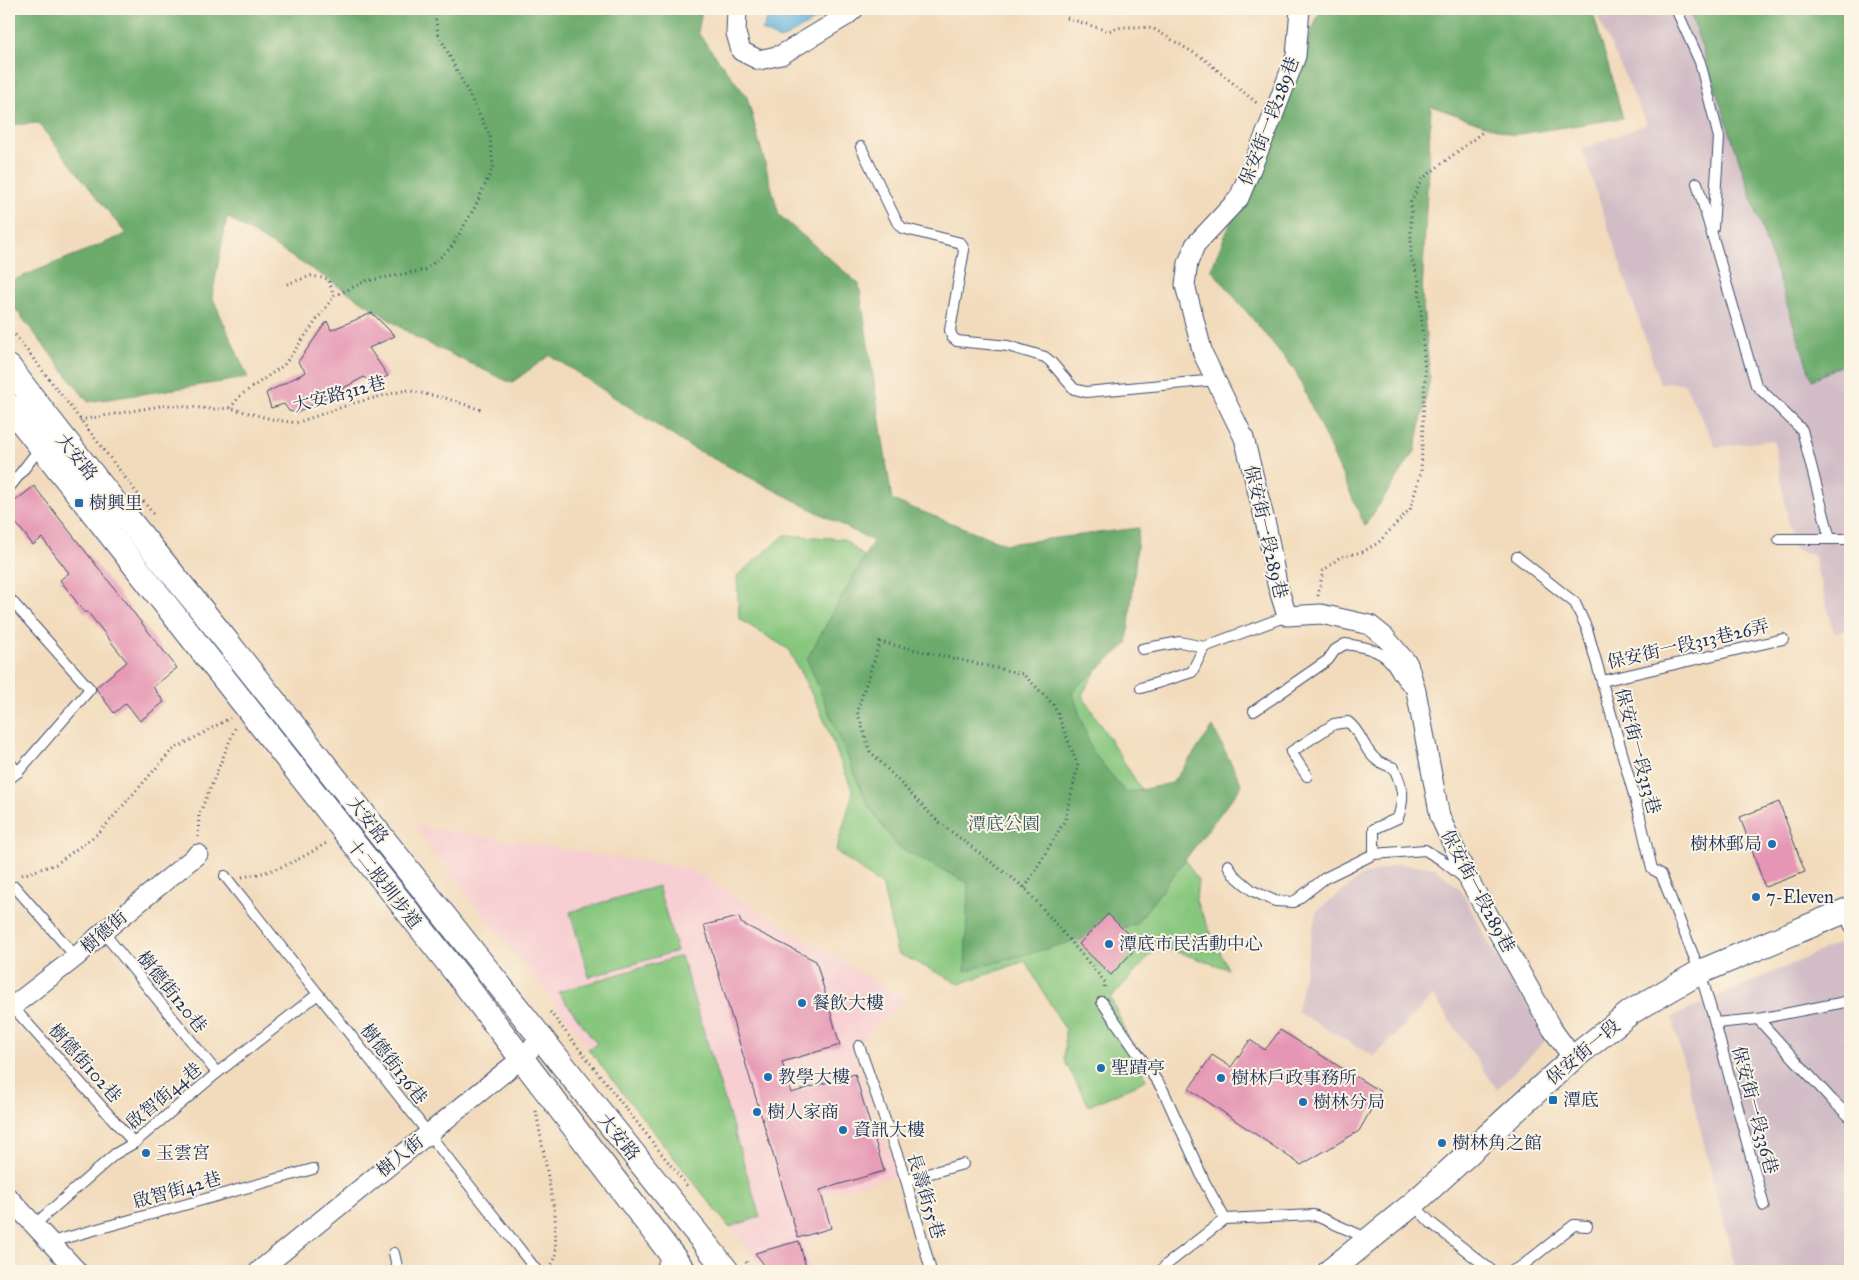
<svg xmlns="http://www.w3.org/2000/svg" width="1859" height="1280" viewBox="0 0 1859 1280" font-family="'IM FELL Great Primer','Noto Serif TC',serif">
	<style>
		.built { fill: #f7cfd2 }
		.industrial { fill: #d2bdc6 }
		.green { fill: #86c67d; stroke: #507a6e }
		.forest { fill: #6cab6c; stroke: #446d65 }
		.water { fill: #61b3dc; stroke: #3e719d }
		.building { fill: #e596b4 }
		.lines { fill: none; stroke-linecap: round; stroke-linejoin: round }
		.service-casing { stroke: #3b496c; stroke-width: 12 }
		.minor-casing { stroke: #3b496c; stroke-width: 21 }
		.tertiary-casing { stroke: #3b496c; stroke-width: 26 }
		.path { stroke: #3b496c; stroke-width: 3; stroke-dasharray: 1 4; stroke-linecap: butt }
		.service { stroke: #fff; stroke-width: 10 }
		.minor { stroke: #fff; stroke-width: 19 }
		.tertiary { stroke: #fff; stroke-width: 24 }
		.poi-dot { fill: #1f6fb2; stroke: #fcf5e5; stroke-width: 2 }
		.labels { text-anchor: middle; dominant-baseline: central; stroke-width: 4; stroke-linejoin: round; paint-order: stroke }
		.street-label { font-size: 18px; fill: #1b2f5e; stroke: #fcf5e5 }
		.poi-label { font-size: 18px; fill: #1b2f5e; stroke: #fcf5e5; text-anchor: start }
		.park-label { font-size: 18px; fill: #3b5c67; stroke: #fcf5e5 }
	</style>
	<rect width="100%" height="100%" fill="#fcf5e5"/>
	<filter id="ink" filterUnits="userSpaceOnUse"><feTurbulence type="fractalNoise" baseFrequency=".02" numOctaves="2"/><feDisplacementMap in="SourceGraphic" scale="10" xChannelSelector="R" yChannelSelector="G"/><feConvolveMatrix kernelMatrix="1 2 1 2 8 2 1 2 1" color-interpolation-filters="sRGB"/></filter>
	<filter id="wash" filterUnits="userSpaceOnUse"><feTurbulence type="fractalNoise" baseFrequency=".0096" numOctaves="4" result="noise"/><feDisplacementMap in="SourceGraphic" scale="20" xChannelSelector="R" yChannelSelector="G"/><feGaussianBlur stdDeviation="1.12" result="paint"/><feColorMatrix in="noise" values="0 0 0 0 0 0 0 0 0 0 0 0 0 0 0 0 0 1.4 0 .05"/><feComposite in="paint" operator="in"/></filter>
	<g filter="url(#wash)">
		<rect width="100%" height="100%" fill="#f2dbbc"/>
		<!-- built -->
		<polygon class="built" points="413,825 690,869 906,1000 851,1048 898,1176 827,1194 837,1230 804,1242 812,1271 766,1271"/>
		<!-- industrial -->
		<g class="industrial">
			<polygon points="1594,9 1689,9 1812,379 1850,361 1850,629 1834,633 1813,555 1793,548 1774,440 1716,447 1684,383 1660,383 1582,149 1647,124"/>
			<polygon points="1398,864 1434,867 1460,889 1493,951 1547,1039 1497,1089 1433,996 1374,1056 1297,1012 1316,912 1362,876"/>
			<polygon points="1850,938 1850,1271 1736,1271 1672,1017"/>
		</g>
		<!-- green -->
		<g class="green">
			<polygon points="785,535 844,539 938,621 1123,624 1082,695 1198,880 1196,901 1228,969 1159,946 1111,998 1146,1080 1089,1106 1064,1060 1065,1029 1025,961 960,984 897,953 883,887 836,851 853,792 819,708 788,649 739,619 737,576"/>
			<polygon points="658,886 677,951 589,977 570,912"/>
			<polygon points="681,956 760,1217 729,1227 588,1049 597,1044 558,992"/>
		</g>
		<!-- forest -->
		<g class="forest">
			<polygon points="9,9 702,9 698,33 747,97 779,215 859,284 892,500 1006,544 1139,528 1127,644 1072,691 1091,750 1126,793 1172,783 1213,727 1242,785 1136,924 965,971 968,883 898,847 868,806 807,659 873,541 687,445 550,355 511,383 417,338 328,279 227,217 212,296 248,378 88,402 9,301 9,282 126,234 38,123 9,125"/>
			<polygon points="1321,9 1592,9 1623,118 1513,135 1431,106 1422,294 1430,378 1415,451 1365,526 1295,370 1211,269"/>
			<polygon points="1689,9 1850,9 1850,361 1812,380"/>
		</g>
		<!-- water -->
		<polygon class="water" points="772,9 834,9 781,40 762,31"/>
		<g id="blocks">
			<!-- building -->
			<g class="building">
				<polygon points="372,313 395,336 369,348 388,376 371,384 364,377 297,413 289,411 284,404 271,408 266,393 306,372 298,362 327,321 331,330"/>
				<polygon points="34,486 177,668 153,687 164,702 140,721 126,703 114,713 97,690 96,687 127,662 87,611 85,613 60,580 69,573 42,538 33,545 9,514 9,506"/>
				<polygon points="1779,802 1805,872 1765,887 1740,817"/>
				<polygon points="1108,914 1139,945 1111,975 1079,944"/>
				<polygon points="739,917 741,923 816,961 840,1045 782,1062 791,1093 855,1074 884,1171 820,1190 831,1228 798,1238 704,925"/>
				<polygon points="1280,1030 1381,1092 1359,1131 1301,1165 1189,1089 1212,1055 1231,1067 1250,1040 1265,1050"/>
				<polygon points="799,1241 807,1271 769,1271 755,1253"/>
			</g>
		</g>
	</g>
	<g filter="url(#ink)">
		<use href="#blocks" fill-opacity="0" stroke="#3b496c" stroke-width="1"/>
		<g class="lines">
			<!-- service casing -->
			<g class="service-casing">
				<g id="service">
					<polyline points="1676,9 1700,62 1719,138 1713,228"/>
					<polyline points="861,147 897,222 902,228 961,243 964,250 950,330 952,337 957,341 1008,346 1045,357 1051,362 1074,389 1086,392 1216,380"/>
					<polyline points="1697,183 1756,385 1802,430 1830,539"/>
					<polyline points="9,488 40,448"/>
					<polyline points="1779,539 1850,539"/>
					<polyline points="1517,557 1575,603 1587,629 1639,813 1652,869 1661,874 1700,972 1715,1023 1764,1206"/>
					<polyline points="9,598 90,689 18,772 9,779"/>
					<polyline points="1142,649 1180,642 1204,647"/>
					<polyline points="1602,681 1783,639"/>
					<polyline points="1141,688 1192,672 1204,647 1287,616"/>
					<path d="M1254,711L1328,660L1335,650L1345,644C1360,646 1381,649 1391,663C1398,672 1402,684 1413,690"/>
					<polyline points="9,762 18,772"/>
					<path d="M1307,776L1291,752L1334,724L1348,722C1362,732 1364,752 1378,761C1383,764 1389,766 1394,768C1403,788 1405,797 1398,818L1374,829V854"/>
					<polyline points="1228,865 1233,874 1253,891 1275,901 1294,902 1325,878 1374,854 1425,850 1440,859 1463,877"/>
					<polyline points="225,876 537,1271"/>
					<polyline points="15,887 76,957"/>
					<polyline points="1844,912 1850,927"/>
					<polyline points="103,932 217,1073"/>
					<polyline points="1102,1002 1163,1090 1205,1183 1225,1219"/>
					<polyline points="12,1006 134,1143"/>
					<polyline points="1758,1019 1832,1100 1850,1117"/>
					<polyline points="1715,1023 1758,1019 1850,1001"/>
					<polyline points="859,1046 906,1180 931,1271"/>
					<polyline points="906,1180 963,1164"/>
					<polyline points="1413,1204 1430,1222 1492,1271"/>
					<polyline points="34,1225 115,1154 134,1143 217,1073 318,994"/>
					<polyline points="51,1242 313,1169"/>
					<polyline points="394,1253 398,1271"/>
					<polyline points="661,1271 667,1252"/>
					<polyline points="1161,1271 1166,1265 1225,1219 1314,1215 1369,1239"/>
					<polyline points="1512,1271 1522,1266 1574,1225 1587,1226"/>
				</g>
			</g>
			<!-- minor casing -->
			<g class="minor-casing">
				<g id="minor">
					<polyline points="737,9 736,33 741,51 759,60 781,55 846,16 854,9"/>
					<polyline points="1300,9 1296,56 1273,116 1239,198 1195,245 1188,263 1185,285 1203,354 1244,438 1267,529 1277,584 1287,616 1321,614 1370,625 1385,637 1408,664 1416,691 1440,817 1470,882 1552,1029 1573,1058"/>
					<polyline points="9,1009 76,957 103,932 198,854"/>
					<polyline points="9,1198 77,1271"/>
					<polyline points="259,1271 522,1058 540,1039"/>
				</g>
			</g>
			<!-- tertiary casing -->
			<g class="tertiary-casing">
				<g id="tertiary">
					<path d="M9,367C82,465 161,558 236,653C400,859 562,1066 727,1271"/>
					<polyline points="9,406 461,979 684,1271"/>
					<polyline points="1330,1271 1413,1204 1573,1058 1631,1012 1700,972 1850,909"/>
				</g>
			</g>
			<!-- path -->
			<g class="path">
				<polyline points="1067,18 1108,31 1122,27 1142,27 1154,29 1204,59 1259,105"/>
				<polyline points="287,284 311,276 328,279 334,296"/>
				<polyline points="9,327 154,515"/>
				<polyline points="230,408 241,395 284,365 334,296 366,281 425,270 451,248 475,207 493,167 490,136 438,33 434,9"/>
				<polyline points="80,420 166,405 213,409 230,408 271,419 296,423 354,403 406,390 445,398 482,410"/>
				<polyline points="1318,596 1323,571 1340,557 1362,552 1378,543 1410,509 1421,472 1425,374 1419,281 1411,257 1411,202 1422,179 1484,131"/>
				<polyline points="198,837 199,815 236,726"/>
				<polyline points="22,875 56,864 100,832 171,751 230,718"/>
				<path d="M242,877C279,871 297,861 328,842"/>
				<polyline points="1025,888 1065,820 1078,766 1054,705 1023,674 880,642 857,711 870,751 935,819 1025,888 1105,982 1104,989"/>
				<polyline points="550,1012 687,1186"/>
				<polyline points="536,1111 555,1215 556,1257 550,1267"/>
				<polyline points="746,1262 753,1271"/>
			</g>
			<!-- service -->
			<use href="#service" class="service"/>
			<!-- minor -->
			<use href="#minor" class="minor"/>
			<!-- tertiary -->
			<use href="#tertiary" class="tertiary"/>
		</g>
	</g>
	<!-- markers -->
	<g class="poi-dot">
		<rect x="74" y="498" width="10" height="10" rx="2.5"/>
		<circle cx="1772" cy="844" r="5"/>
		<circle cx="1756" cy="897" r="5"/>
		<circle cx="1109" cy="944" r="5"/>
		<circle cx="802" cy="1003" r="5"/>
		<circle cx="1101" cy="1068" r="5"/>
		<circle cx="768" cy="1077" r="5"/>
		<circle cx="1221" cy="1078" r="5"/>
		<rect x="1548" y="1095" width="10" height="10" rx="2.5"/>
		<circle cx="1303" cy="1102" r="5"/>
		<circle cx="757" cy="1112" r="5"/>
		<circle cx="843" cy="1130" r="5"/>
		<circle cx="1442" cy="1143" r="5"/>
		<circle cx="146" cy="1153" r="5"/>
	</g>
	<g class="labels">
		<!-- street labels -->
		<g class="street-label">
			<text transform="translate(1269 121) rotate(-69)">保安街一段289巷</text>
			<text transform="translate(339 394) rotate(-15)">大安路312巷</text>
			<text transform="translate(77 457) rotate(51)">大安路</text>
			<text transform="translate(1266 532) rotate(77)">保安街一段289巷</text>
			<text transform="translate(1688 644) rotate(-13)">保安街一段313巷26弄</text>
			<text transform="translate(1638 751) rotate(75)">保安街一段313巷</text>
			<text transform="translate(368 820) rotate(52)">大安路</text>
			<text transform="translate(384 884) rotate(52)">十二股圳步道</text>
			<text transform="translate(1478 891) rotate(62)">保安街一段289巷</text>
			<text transform="translate(104 932) rotate(-41)">樹德街</text>
			<text transform="translate(172 992) rotate(51)">樹德街120巷</text>
			<text transform="translate(1583 1052) rotate(-40)">保安街一段</text>
			<text transform="translate(85 1063) rotate(48)">樹德街102巷</text>
			<text transform="translate(394 1064) rotate(52)">樹德街136巷</text>
			<text transform="translate(164 1096) rotate(-40)">啟智街44巷</text>
			<text transform="translate(1755 1110) rotate(75)">保安街一段336巷</text>
			<text transform="translate(619 1137) rotate(51)">大安路</text>
			<text transform="translate(400 1156) rotate(-39)">樹人街</text>
			<text transform="translate(177 1190) rotate(-16)">啟智街42巷</text>
			<text transform="translate(926 1196) rotate(73)">長壽街55巷</text>
		</g>
		<!-- poi labels -->
		<g class="poi-label">
			<text x="89" y="503">樹興里</text>
			<text x="1762" y="844" text-anchor="end">樹林郵局</text>
			<text x="1766" y="897">7-Eleven</text>
			<text x="1119" y="944">潭底市民活動中心</text>
			<text x="812" y="1003">餐飲大樓</text>
			<text x="1111" y="1068">聖蹟亭</text>
			<text x="778" y="1077">教學大樓</text>
			<text x="1231" y="1078">樹林戶政事務所</text>
			<text x="1563" y="1100">潭底</text>
			<text x="1313" y="1102">樹林分局</text>
			<text x="767" y="1112">樹人家商</text>
			<text x="853" y="1130">資訊大樓</text>
			<text x="1452" y="1143">樹林角之館</text>
			<text x="156" y="1153">玉雲宮</text>
		</g>
		<!-- park labels -->
		<g class="park-label">
			<text x="1004" y="824">潭底公園</text>
		</g>
	</g>
	<!-- margin -->
	<rect width="1859" height="1280" fill="none" stroke="#fcf5e5" stroke-width="30"/>
</svg>
